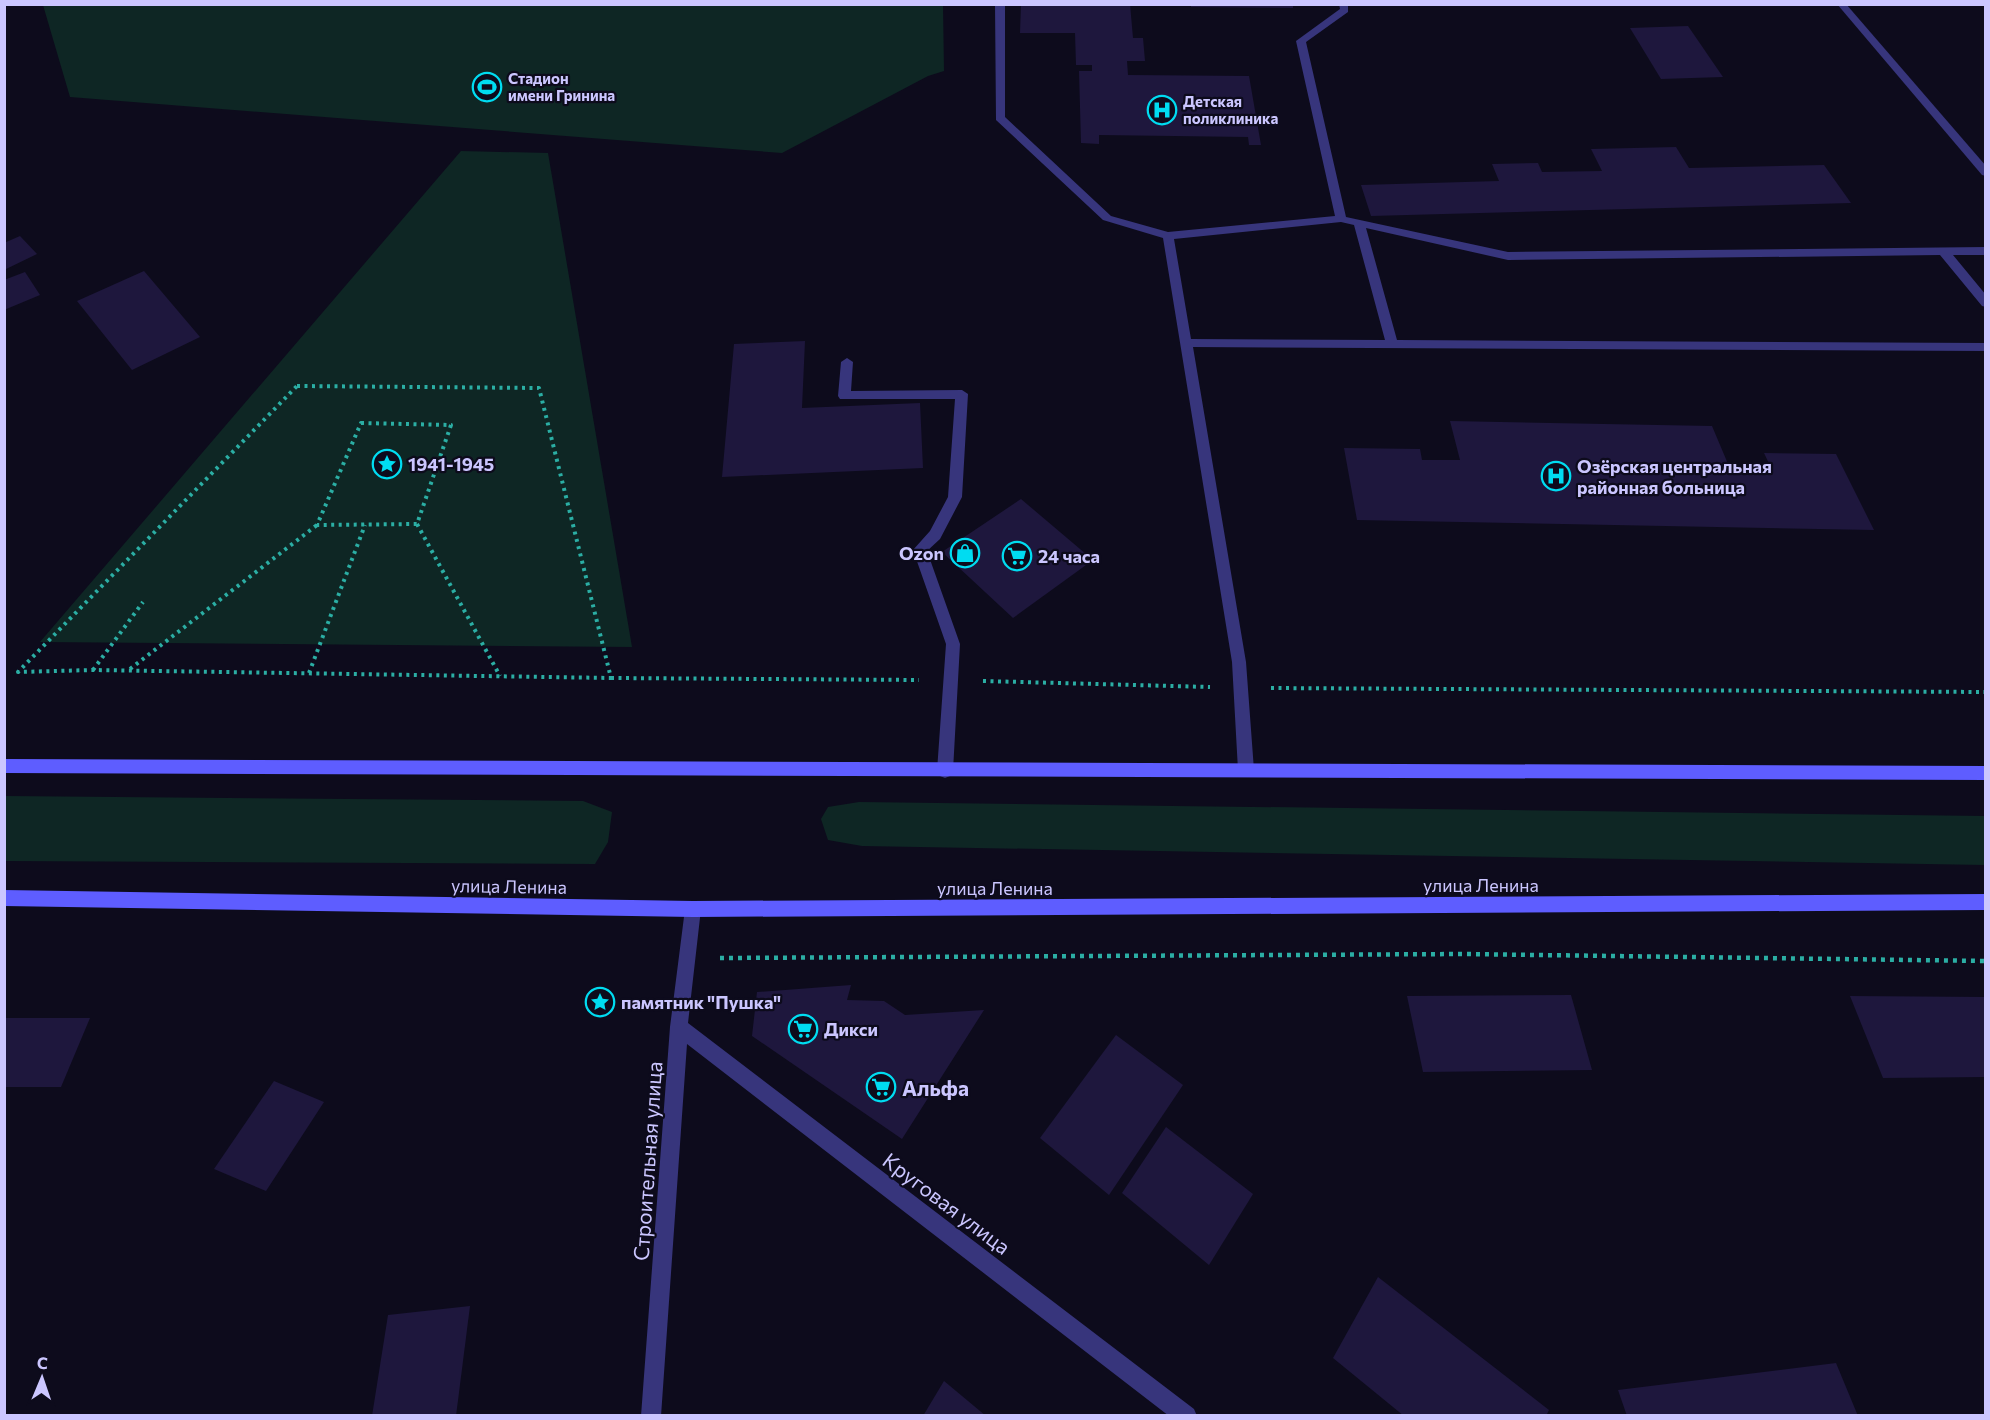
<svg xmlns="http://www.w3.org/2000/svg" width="1990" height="1420" viewBox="0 0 1990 1420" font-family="Commissioner,sans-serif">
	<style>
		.green { fill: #0e2624 }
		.building { fill: #1e173d }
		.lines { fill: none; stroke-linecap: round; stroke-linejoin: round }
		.path-far1 { stroke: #2baea4; stroke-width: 4; stroke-dasharray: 3 4.5; stroke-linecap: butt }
		.path { stroke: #2baea4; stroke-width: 4.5; stroke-dasharray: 4 5; stroke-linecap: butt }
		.service { fill: #37357c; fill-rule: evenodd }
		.minor { fill: #37357c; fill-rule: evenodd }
		.secondary { fill: #5e5dff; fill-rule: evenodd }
		.labels { text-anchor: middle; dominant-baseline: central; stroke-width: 4.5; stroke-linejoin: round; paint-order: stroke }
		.far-poi-label { font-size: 15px; font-weight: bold; fill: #cbc6ff; stroke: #0d0b1c; text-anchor: start }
		.poi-label { font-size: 18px; font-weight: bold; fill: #cbc6ff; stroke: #0d0b1c; text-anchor: start }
		.street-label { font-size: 18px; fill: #cbc6ff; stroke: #0d0b1c }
		.near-poi-label { font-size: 21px; font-weight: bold; fill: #cbc6ff; stroke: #0d0b1c; text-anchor: start }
		.near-street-label { font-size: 21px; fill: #cbc6ff; stroke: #0d0b1c }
	</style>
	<rect width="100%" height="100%" fill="#0d0b1c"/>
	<!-- green -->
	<g class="green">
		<polygon points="43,5 943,5 944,71 928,76 782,153 70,97"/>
		<polygon points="461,151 548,153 632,647 40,642"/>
		<polygon points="5,796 583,801 612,812 608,842 595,864 5,861"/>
		<polygon points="859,802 1985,816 1985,865 862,846 828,840 821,819 828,807"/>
	</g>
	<!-- building -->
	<g class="building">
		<polygon points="1021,4 1130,4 1133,38 1143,38 1145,61 1127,61 1128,75 1249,76 1261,145 1249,145 1248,137 1099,135 1099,144 1081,143 1079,71 1092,71 1092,65 1076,65 1075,33 1020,33"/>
		<polygon points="1191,4 1293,4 1293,8 1191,7"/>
		<polygon points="1688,26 1723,77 1661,79 1630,28"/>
		<polygon points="1676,147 1689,168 1824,165 1851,203 1371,216 1361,185 1499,181 1492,164 1538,163 1542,172 1602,171 1591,149"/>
		<polygon points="20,236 37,254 4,270 4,243"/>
		<polygon points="144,271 200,337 132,370 77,301"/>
		<polygon points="25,272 40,295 4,310 4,280"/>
		<polygon points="805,341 802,408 920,403 923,468 722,477 734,344"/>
		<polygon points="1450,421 1712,426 1731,471 1773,472 1764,453 1836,454 1874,530 1357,520 1344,448 1420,449 1422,460 1460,460"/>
		<polygon points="1021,499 1093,560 1013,618 942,552"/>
		<polygon points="851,985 847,1000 884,1001 905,1015 984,1010 902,1139 752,1036 757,992"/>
		<polygon points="1571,995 1592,1070 1423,1072 1407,996"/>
		<polygon points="1850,996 1986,997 1986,1077 1883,1078"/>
		<polygon points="4,1018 90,1018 61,1087 4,1087"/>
		<polygon points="1116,1035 1183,1085 1109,1195 1040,1138"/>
		<polygon points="274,1081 324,1102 266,1191 214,1169"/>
		<polygon points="1166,1127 1253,1194 1209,1265 1122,1193"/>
		<polygon points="1378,1277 1549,1410 1546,1416 1404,1416 1333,1358"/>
		<polygon points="470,1306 456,1416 372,1416 388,1315"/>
		<polygon points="1836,1363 1858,1416 1627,1416 1618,1390"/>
		<polygon points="944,1381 986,1416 923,1416"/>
	</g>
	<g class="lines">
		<!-- path-far1 -->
		<g class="path-far1">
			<polygon points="297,386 539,388 611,678 93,670 18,672"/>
			<polygon points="361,423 451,425 417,524 317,525"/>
			<polyline points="417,524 500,676"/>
			<polyline points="130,669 317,525"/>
			<polyline points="93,670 143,602"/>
			<polyline points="309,673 365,525"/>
			<polyline points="611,678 919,680"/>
			<polyline points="983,681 1210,687"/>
			<polyline points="1271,688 1986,692"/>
		</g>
		<!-- path -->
		<polyline class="path" points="720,958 1464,954 1986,961"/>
		<!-- service -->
		<g class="service">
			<path d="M995,4H1005V117L1111,216L1168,232L1335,216L1296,41L1340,9L1339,4H1348V12L1306,42L1346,217L1508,252L1986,247V255H1953L1986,295V307L1982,306L1940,255L1508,260L1366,228L1397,340L1986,343V351L1193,347L1246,662L1254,770L1251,775L1246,777L1241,775L1238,770L1232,662L1163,238L1103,220L996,120ZM1341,222L1354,225L1385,340L1191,339L1174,239Z"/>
			<polygon points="1837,4 1846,4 1986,166 1986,176 1982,175"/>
			<polygon points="847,358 853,362 851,391 962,390 968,394 962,497 940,539 927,551 960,644 953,771 950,776 945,778 940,776 937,771 946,644 913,550 930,531 948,497 955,399 840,399 838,396 841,362"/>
		</g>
		<!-- minor -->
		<polygon class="minor" points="693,901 699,903 701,909 688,1023 1194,1409 1197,1416 1169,1416 687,1044 661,1416 641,1416 670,1027 685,909 687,903"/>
		<!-- secondary -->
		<g class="secondary">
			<polygon points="4,759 1986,766 1986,780 4,773"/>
			<polygon points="4,890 693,901 1986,894 1986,910 693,917 4,906"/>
		</g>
	</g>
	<!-- icons -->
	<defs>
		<g id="stadium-ring" transform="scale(1.5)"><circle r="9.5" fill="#0d0b1c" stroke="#00dcf1" stroke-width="1.5"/><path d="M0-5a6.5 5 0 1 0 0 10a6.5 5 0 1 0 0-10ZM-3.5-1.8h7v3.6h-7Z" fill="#00dcf1"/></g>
		<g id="hospital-ring" transform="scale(1.5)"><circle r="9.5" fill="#0d0b1c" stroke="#00dcf1" stroke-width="1.5"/><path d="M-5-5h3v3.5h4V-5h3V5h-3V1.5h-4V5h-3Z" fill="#00dcf1"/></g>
		<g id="sight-ring" transform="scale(1.5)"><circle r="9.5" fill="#0d0b1c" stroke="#00dcf1" stroke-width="1.5"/><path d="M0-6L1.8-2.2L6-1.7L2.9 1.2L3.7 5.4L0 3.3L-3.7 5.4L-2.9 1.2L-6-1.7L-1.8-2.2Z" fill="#00dcf1"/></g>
		<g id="shop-ring" transform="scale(1.5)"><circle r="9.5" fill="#0d0b1c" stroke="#00dcf1" stroke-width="1.5"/><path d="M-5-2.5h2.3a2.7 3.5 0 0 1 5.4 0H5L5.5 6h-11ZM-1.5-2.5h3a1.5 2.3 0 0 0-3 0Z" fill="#00dcf1"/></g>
		<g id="supermarket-ring" transform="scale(1.5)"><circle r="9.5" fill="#0d0b1c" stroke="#00dcf1" stroke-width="1.5"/><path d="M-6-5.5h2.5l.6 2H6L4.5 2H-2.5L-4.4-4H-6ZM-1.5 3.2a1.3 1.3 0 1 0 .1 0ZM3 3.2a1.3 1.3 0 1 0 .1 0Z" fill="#00dcf1"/></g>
	</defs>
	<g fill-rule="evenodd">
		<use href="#stadium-ring" x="487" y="87"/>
		<use href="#hospital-ring" x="1162" y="110"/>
		<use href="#sight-ring" x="387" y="464"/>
		<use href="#hospital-ring" x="1556" y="476"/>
		<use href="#shop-ring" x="965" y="553"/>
		<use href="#supermarket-ring" x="1017" y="556"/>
		<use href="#sight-ring" x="600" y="1002"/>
		<use href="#supermarket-ring" x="803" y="1029"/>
		<use href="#supermarket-ring" x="881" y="1087"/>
	</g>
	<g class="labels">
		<!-- far-poi labels -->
		<g class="far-poi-label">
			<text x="508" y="78">Стадион<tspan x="508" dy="17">имени Гринина</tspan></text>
			<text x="1183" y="101">Детская<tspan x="1183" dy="17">поликлиника</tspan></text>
		</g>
		<!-- poi labels -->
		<g class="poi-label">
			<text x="408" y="464">1941-1945</text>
			<text x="1577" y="466">Озёрская центральная<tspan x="1577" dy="21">районная больница</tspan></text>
			<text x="944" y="553" text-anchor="end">Ozon</text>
			<text x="1038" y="556">24 часа</text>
			<text x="621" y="1002">памятник "Пушка"</text>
			<text x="824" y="1029">Дикси</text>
		</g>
		<!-- street labels -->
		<g class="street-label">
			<text x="1481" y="885">улица Ленина</text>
			<text transform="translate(509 886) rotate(1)">улица Ленина</text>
			<text x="995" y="888">улица Ленина</text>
		</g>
		<!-- near-poi labels -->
		<g class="near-poi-label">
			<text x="902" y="1087">Альфа</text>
		</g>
		<!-- near-street labels -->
		<g class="near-street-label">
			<text transform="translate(647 1161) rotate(-86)">Строительная улица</text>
			<text transform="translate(947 1203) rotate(37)">Круговая улица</text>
		</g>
	</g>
	<!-- border -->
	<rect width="1990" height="1420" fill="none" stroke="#cbc6ff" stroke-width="12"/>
	<!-- north arrow -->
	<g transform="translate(42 1378) rotate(2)" stroke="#0d0b1c" stroke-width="4.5" paint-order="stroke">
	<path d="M0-4.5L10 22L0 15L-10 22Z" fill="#cbc6ff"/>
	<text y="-9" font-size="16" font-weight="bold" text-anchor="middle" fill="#cbc6ff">С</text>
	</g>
</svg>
